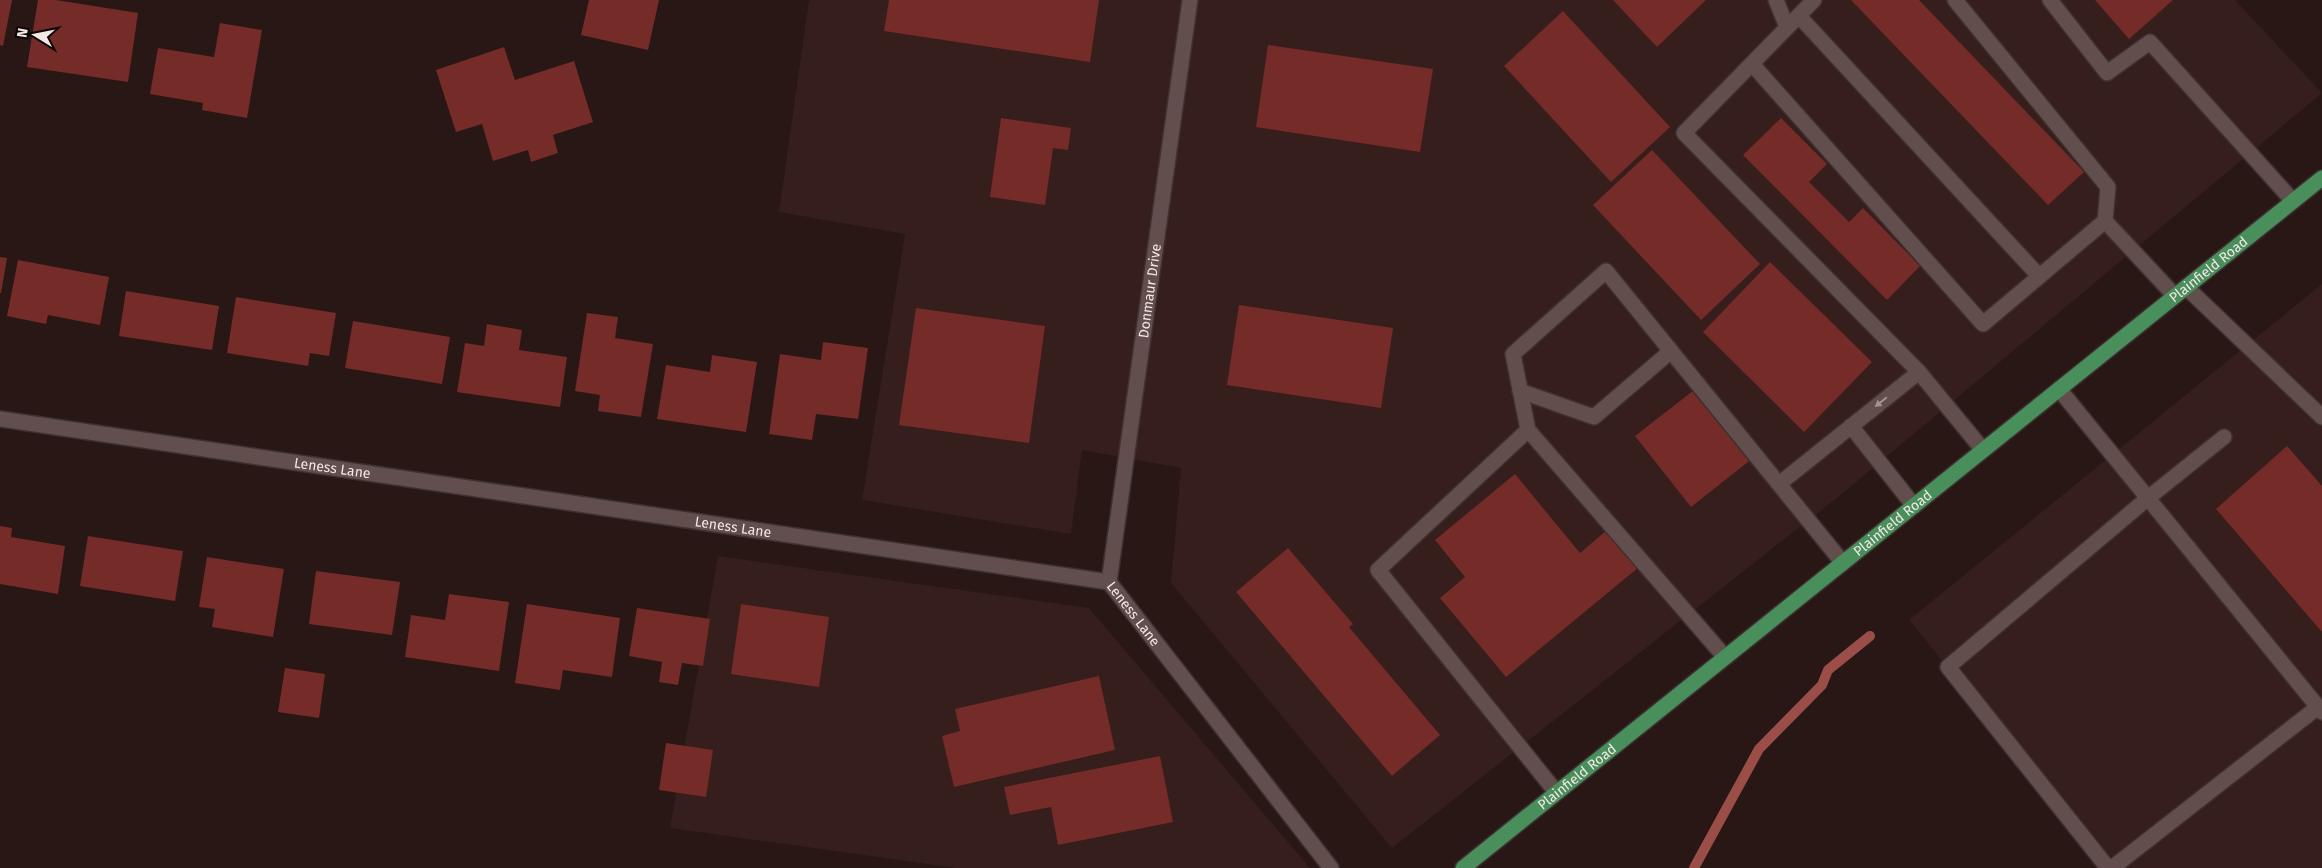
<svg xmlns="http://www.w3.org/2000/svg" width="2322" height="868" viewBox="0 0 2322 868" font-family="'Fira Sans',sans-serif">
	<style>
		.built { fill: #351e1c }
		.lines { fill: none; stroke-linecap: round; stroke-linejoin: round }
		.stream { stroke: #9b4d47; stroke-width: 10 }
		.building { fill: #752b27 }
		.service-casing { stroke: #3d3130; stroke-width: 18 }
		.minor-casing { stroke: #3d3130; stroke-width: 18 }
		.primary-casing { stroke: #3d3130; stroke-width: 18 }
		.service { stroke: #624e4c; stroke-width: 15 }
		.minor { stroke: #624e4c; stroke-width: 15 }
		.primary { stroke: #488f5b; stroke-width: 15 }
		.oneway { fill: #a39391 }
		.labels { text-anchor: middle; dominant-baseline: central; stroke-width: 5; stroke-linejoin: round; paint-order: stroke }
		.street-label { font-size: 14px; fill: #f3e7e6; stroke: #0b0505 }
	</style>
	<rect width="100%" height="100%" fill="#281715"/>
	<!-- built -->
	<g class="built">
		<polygon points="809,0 2235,0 2322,93 1843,493 1392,848 1171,583 1181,468 1082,450 1071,534 862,500 905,234 779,212"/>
		<polygon points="2322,284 2322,868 2112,868 1909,620"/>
		<polygon points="718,556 1089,608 1310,868 956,868 670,828"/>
	</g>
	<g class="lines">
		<!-- stream -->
		<polyline class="stream" points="1694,868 1759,749 1822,685 1828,670 1870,636"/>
	</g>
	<!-- building -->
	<g class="building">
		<polygon points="0,0 12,0 3,46 0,45"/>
		<polygon points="38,0 56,0 138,13 128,82 27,67"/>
		<polygon points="589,0 659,0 648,50 581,35"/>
		<polygon points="889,0 1099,0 1090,62 884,31"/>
		<polygon points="1613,0 1706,0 1657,47"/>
		<polygon points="1851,0 1919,0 2084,172 2048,205"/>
		<polygon points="2095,0 2173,0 2129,39"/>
		<polygon points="1563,11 1670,127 1611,182 1504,66"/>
		<polygon points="220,23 262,30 247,118 202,110 203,103 150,94 158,48 214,57"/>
		<polygon points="1268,45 1433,69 1420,152 1256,127"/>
		<polygon points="504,47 515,80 574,61 593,122 553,135 558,153 531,162 528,150 493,161 482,124 456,132 436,70"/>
		<polygon points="1001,118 1071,128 1068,150 1053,148 1045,205 990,197"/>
		<polygon points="1781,118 1827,164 1809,182 1849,222 1863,208 1920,266 1887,300 1743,155"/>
		<polygon points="1652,150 1760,264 1701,320 1593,205"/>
		<polygon points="0,257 7,258 1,293 0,293"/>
		<polygon points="18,260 109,277 100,325 48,315 46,324 7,316"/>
		<polygon points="1770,262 1872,362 1804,432 1703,332"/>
		<polygon points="126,291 219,306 212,350 119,336"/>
		<polygon points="236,297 336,313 329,356 310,353 308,366 227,353"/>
		<polygon points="1239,305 1393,328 1381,408 1227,385"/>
		<polygon points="916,308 1045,326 1029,443 899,425"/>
		<polygon points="587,313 618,317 615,338 653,344 641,417 598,411 600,395 575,391"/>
		<polygon points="353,321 450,337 442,384 345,368"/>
		<polygon points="487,324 522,330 519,350 567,357 560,407 457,392 465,343 484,346"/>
		<polygon points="823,342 868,348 858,419 816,414 812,440 769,434 780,354 821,360"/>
		<polygon points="712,355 757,362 746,432 657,419 666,365 710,372"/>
		<polygon points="1698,387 1753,458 1691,507 1635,436"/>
		<polygon points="2287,446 2322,486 2322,632 2216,509"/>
		<polygon points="1515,474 1580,553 1607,530 1639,567 1506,677 1440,598 1465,577 1435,540"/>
		<polygon points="0,526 12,528 11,537 65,546 58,594 0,584"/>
		<polygon points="88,536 183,551 175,601 80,586"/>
		<polygon points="1288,548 1353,624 1349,627 1440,735 1392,776 1236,592"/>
		<polygon points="207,557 284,569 273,637 212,627 215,609 199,607"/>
		<polygon points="316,571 400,582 392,635 309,624"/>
		<polygon points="449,594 509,602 499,671 405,657 411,615 445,620"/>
		<polygon points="527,604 620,618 612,677 563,670 560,690 515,683"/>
		<polygon points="741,604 829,617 819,687 731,674"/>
		<polygon points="637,608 710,619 703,666 682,663 678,685 659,682 662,662 629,656"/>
		<polygon points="285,668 325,674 319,718 278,712"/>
		<polygon points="1099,676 1115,750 954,787 942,736 960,731 955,709"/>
		<polygon points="666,743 713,750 706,797 659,790"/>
		<polygon points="1160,756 1173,822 1058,845 1051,807 1010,815 1004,787"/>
	</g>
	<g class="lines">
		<!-- service casing -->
		<g class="service-casing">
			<g id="service">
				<polyline points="1776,0 1787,27"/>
				<polyline points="1814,0 1684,133 1919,372 1983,450"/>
				<polyline points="1955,0 2108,187 2105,221 2175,296"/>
				<polyline points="2050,0 2107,73 2150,42 2293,201"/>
				<polyline points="1799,16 2039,276"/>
				<polyline points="1752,64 1983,324 2105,221"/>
				<polyline points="2186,287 2322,417"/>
				<polyline points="2059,389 2322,712"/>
				<polyline points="1520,391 1594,417 1671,351"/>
				<polyline points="1851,426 1914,506"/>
				<polyline points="1528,430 1513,354 1606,271 1843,563"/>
				<polyline points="1779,484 1919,372"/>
				<polyline points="1556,792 1378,570 1528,430 1725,657"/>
				<polyline points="2108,868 1948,667 2148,498 2224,437"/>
				<polyline points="2112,868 2318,707"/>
			</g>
		</g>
		<!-- minor casing -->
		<g class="minor-casing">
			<g id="minor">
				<path id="s1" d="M0,419L1109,582L1331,868"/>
				<path id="s2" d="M1109,582L1190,0"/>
			</g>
		</g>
		<!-- primary casing -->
		<g class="primary-casing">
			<g id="primary">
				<path id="s3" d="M1463,868L2322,178"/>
			</g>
		</g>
		<!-- service -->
		<use href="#service" class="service"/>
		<!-- minor -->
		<use href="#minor" class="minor"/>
		<!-- primary -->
		<use href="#primary" class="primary"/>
	</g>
	<!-- one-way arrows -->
	<defs><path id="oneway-solid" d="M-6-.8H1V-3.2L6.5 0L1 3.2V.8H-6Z" transform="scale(1.25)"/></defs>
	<use class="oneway" href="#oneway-solid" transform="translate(1881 402) rotate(141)"/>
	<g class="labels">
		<!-- street labels -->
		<g class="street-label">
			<text stroke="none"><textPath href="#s3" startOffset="956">Plainfield Road</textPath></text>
			<text stroke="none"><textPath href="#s2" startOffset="294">Donmaur Drive</textPath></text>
			<text stroke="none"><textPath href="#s1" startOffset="336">Leness Lane</textPath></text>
			<text stroke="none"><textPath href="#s3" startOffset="551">Plainfield Road</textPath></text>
			<text stroke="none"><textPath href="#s1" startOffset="741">Leness Lane</textPath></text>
			<text stroke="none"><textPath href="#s1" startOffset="1161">Leness Lane</textPath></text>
			<text stroke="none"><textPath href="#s3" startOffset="146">Plainfield Road</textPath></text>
		</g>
	</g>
	<!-- north arrow -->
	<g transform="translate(35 35) rotate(280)" stroke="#0b0505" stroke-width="4" paint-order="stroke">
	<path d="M0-4L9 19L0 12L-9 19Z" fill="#f3e7e6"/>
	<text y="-8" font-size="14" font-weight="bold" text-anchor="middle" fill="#f3e7e6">N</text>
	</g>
</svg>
